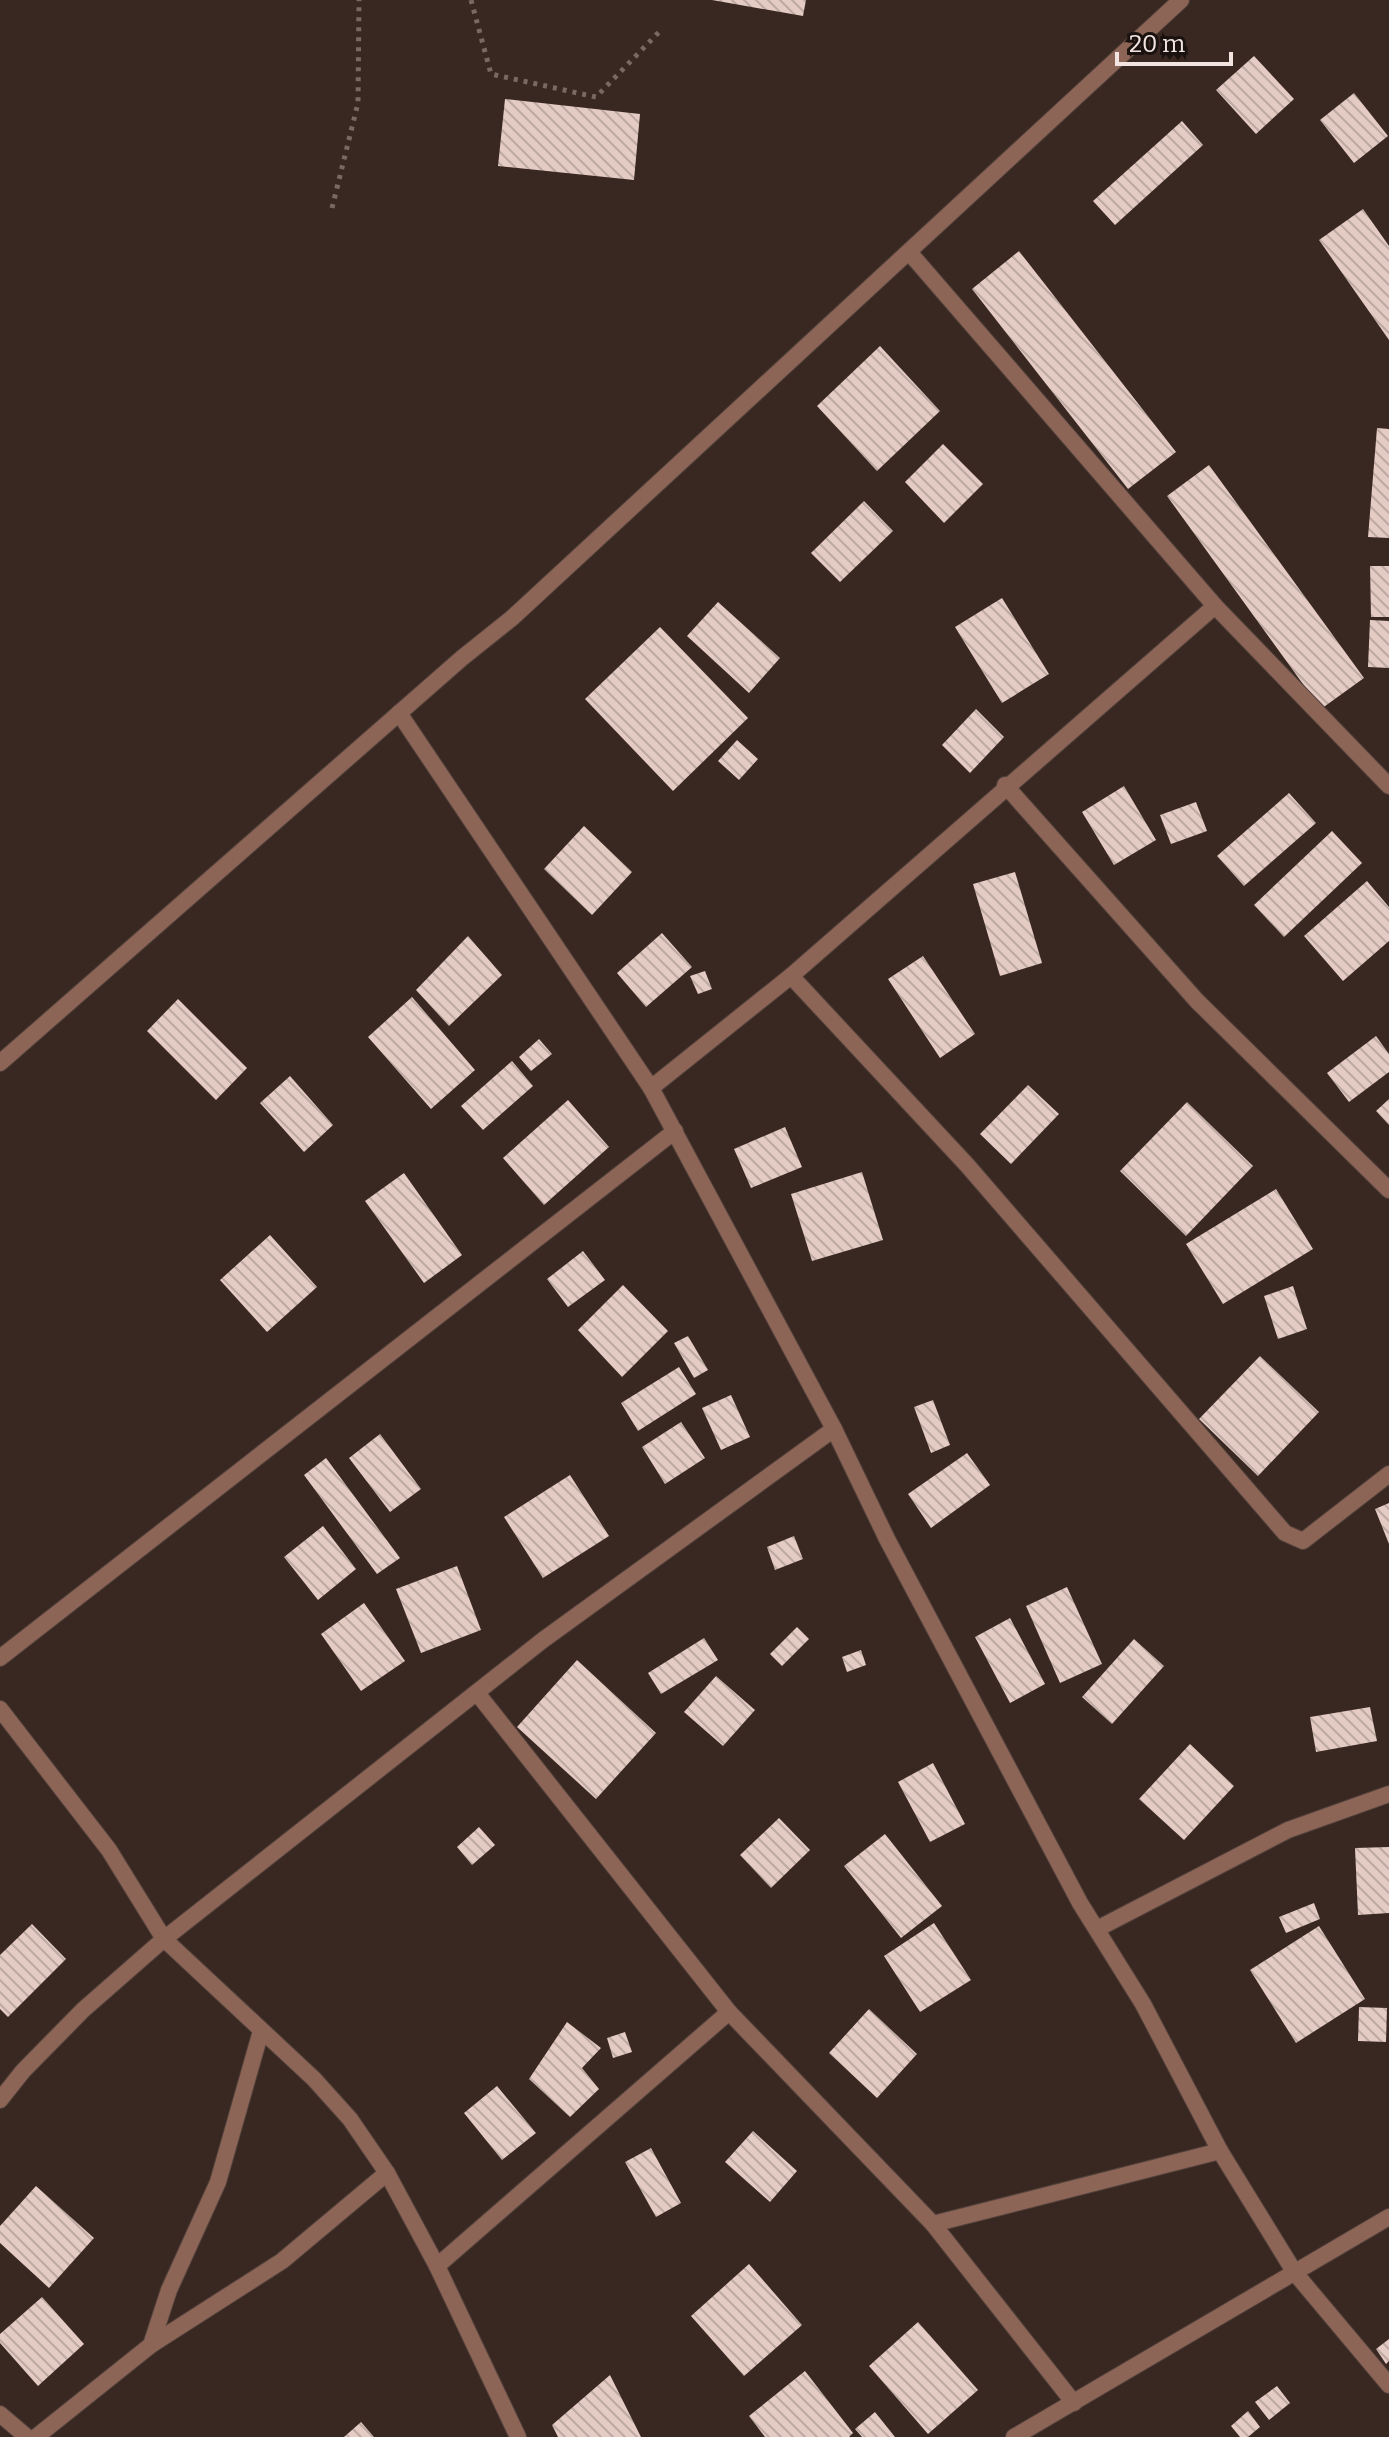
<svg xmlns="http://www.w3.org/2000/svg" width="1389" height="2437" viewBox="0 0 1389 2437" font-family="Bitter,serif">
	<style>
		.building { fill: url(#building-back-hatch) }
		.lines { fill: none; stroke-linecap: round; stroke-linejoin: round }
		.minor-casing { stroke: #53423c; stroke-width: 18 }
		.path { stroke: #796963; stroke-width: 5; stroke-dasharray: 4 6; stroke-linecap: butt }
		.minor { stroke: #8d6557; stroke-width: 16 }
	</style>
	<defs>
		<pattern id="building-back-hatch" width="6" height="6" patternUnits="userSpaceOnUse" patternTransform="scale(2)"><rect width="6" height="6" fill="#e4cbc3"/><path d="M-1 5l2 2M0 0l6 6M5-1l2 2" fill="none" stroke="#bdaaa3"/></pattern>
	</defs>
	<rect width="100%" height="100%" fill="#392721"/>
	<!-- building -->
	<g class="building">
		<polygon points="712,0 806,0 803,16"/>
		<polygon points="1254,56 1294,99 1256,134 1216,90"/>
		<polygon points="1354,93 1388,136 1354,163 1320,120"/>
		<polygon points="505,99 640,114 634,180 498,166"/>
		<polygon points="1182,121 1203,145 1115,225 1093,201"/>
		<polygon points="1363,209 1389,246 1389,340 1319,240"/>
		<polygon points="1019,251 1176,452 1128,489 972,289"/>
		<polygon points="880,346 940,411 877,471 817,406"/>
		<polygon points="1377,428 1389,429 1389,538 1368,537"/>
		<polygon points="943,444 983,484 944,523 905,482"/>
		<polygon points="1209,465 1364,678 1321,709 1167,496"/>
		<polygon points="864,501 893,531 840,582 811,553"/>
		<polygon points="1370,566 1389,566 1389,617 1371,617"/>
		<polygon points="1002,598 1049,674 1002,703 955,627"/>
		<polygon points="718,602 780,658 749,693 687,636"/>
		<polygon points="1370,620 1389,621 1389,668 1368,667"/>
		<polygon points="660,627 748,718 673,791 585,699"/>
		<polygon points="976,709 1004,737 970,773 942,745"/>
		<polygon points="737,740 758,759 739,780 718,761"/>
		<polygon points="1124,786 1156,840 1114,865 1082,812"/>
		<polygon points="1289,793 1316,823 1244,886 1217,856"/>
		<polygon points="1196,802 1207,831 1171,844 1160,815"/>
		<polygon points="584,826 632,872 592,915 544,869"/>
		<polygon points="1332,831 1362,863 1284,937 1254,905"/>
		<polygon points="1015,872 1042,963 1000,976 973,884"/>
		<polygon points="1367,881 1389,907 1389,941 1343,981 1304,936"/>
		<polygon points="662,933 692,967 646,1007 617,973"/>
		<polygon points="468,936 502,975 449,1026 416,990"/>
		<polygon points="923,956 975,1034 940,1058 888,979"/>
		<polygon points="705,971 712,989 698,994 690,976"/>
		<polygon points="412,997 475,1070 431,1109 368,1037"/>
		<polygon points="178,999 247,1068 216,1100 147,1031"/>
		<polygon points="1376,1036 1389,1054 1389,1072 1349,1102 1327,1073"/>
		<polygon points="539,1039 552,1054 531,1071 519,1057"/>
		<polygon points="512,1061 533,1086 483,1130 461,1106"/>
		<polygon points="290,1076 333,1125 304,1152 260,1103"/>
		<polygon points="1028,1085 1059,1114 1011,1164 980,1134"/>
		<polygon points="1389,1099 1389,1125 1376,1111"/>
		<polygon points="568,1100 609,1147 544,1205 503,1158"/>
		<polygon points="1187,1102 1253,1166 1186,1236 1120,1171"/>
		<polygon points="785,1127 802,1167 751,1188 734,1149"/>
		<polygon points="862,1172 883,1240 812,1261 791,1194"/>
		<polygon points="404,1173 462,1255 424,1283 365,1201"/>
		<polygon points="1276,1189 1313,1249 1223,1304 1186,1244"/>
		<polygon points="270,1235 317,1287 267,1332 220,1280"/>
		<polygon points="583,1251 605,1280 568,1307 547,1279"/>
		<polygon points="623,1285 668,1331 622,1377 578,1330"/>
		<polygon points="1293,1286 1307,1329 1278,1339 1264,1296"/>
		<polygon points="688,1336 708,1370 694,1378 674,1343"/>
		<polygon points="1260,1356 1319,1412 1258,1476 1199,1419"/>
		<polygon points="679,1367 696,1394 638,1431 621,1403"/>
		<polygon points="731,1395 750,1437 721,1450 702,1408"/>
		<polygon points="933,1400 950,1445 931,1453 914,1407"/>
		<polygon points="681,1422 705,1458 665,1484 642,1447"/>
		<polygon points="380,1434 421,1489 390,1512 349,1458"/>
		<polygon points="967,1453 990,1485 931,1528 908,1494"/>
		<polygon points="326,1458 400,1558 377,1574 304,1475"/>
		<polygon points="570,1475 609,1536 543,1578 504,1517"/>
		<polygon points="1389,1503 1389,1544 1375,1509"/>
		<polygon points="323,1526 356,1569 318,1600 284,1557"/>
		<polygon points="794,1536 803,1559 775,1570 767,1547"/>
		<polygon points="457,1566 481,1630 421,1653 396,1589"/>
		<polygon points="1067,1587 1102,1664 1060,1683 1026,1606"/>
		<polygon points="364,1603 405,1661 361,1691 321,1634"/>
		<polygon points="1010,1618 1045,1684 1010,1703 975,1637"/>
		<polygon points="797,1627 809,1639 782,1666 770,1654"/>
		<polygon points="704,1638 718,1660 661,1694 648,1673"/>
		<polygon points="1134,1639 1164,1666 1112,1724 1082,1697"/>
		<polygon points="861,1650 866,1665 847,1672 842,1657"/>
		<polygon points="577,1660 656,1733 596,1799 517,1727"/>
		<polygon points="716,1676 755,1710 723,1746 684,1712"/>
		<polygon points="1370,1707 1377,1741 1316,1752 1310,1717"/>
		<polygon points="1190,1744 1234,1786 1184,1840 1139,1799"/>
		<polygon points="933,1763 965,1824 930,1842 898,1782"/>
		<polygon points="779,1818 810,1850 771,1888 740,1855"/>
		<polygon points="479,1827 495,1845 472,1865 457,1847"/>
		<polygon points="885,1834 942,1906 901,1938 844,1866"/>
		<polygon points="1389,1847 1389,1913 1358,1915 1355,1848"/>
		<polygon points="1314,1903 1320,1919 1286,1933 1279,1917"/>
		<polygon points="934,1923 971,1980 920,2012 884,1956"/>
		<polygon points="32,1924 66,1959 8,2017 0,2009 0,1955"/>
		<polygon points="1319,1926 1365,1999 1296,2043 1250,1970"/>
		<polygon points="1359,2007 1387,2008 1386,2042 1358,2041"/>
		<polygon points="869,2009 917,2054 877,2098 829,2053"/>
		<polygon points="567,2022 601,2048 582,2068 599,2089 570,2117 529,2079"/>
		<polygon points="625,2032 632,2052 613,2058 607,2038"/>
		<polygon points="497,2086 536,2133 502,2160 464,2113"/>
		<polygon points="753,2131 797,2171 770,2202 725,2162"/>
		<polygon points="651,2148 681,2203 656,2217 625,2162"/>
		<polygon points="36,2186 94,2238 49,2288 0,2243 0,2226"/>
		<polygon points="749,2264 802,2325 744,2376 691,2316"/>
		<polygon points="42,2297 84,2344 38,2386 0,2343 0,2334"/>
		<polygon points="918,2322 978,2390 928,2434 869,2366"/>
		<polygon points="1389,2339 1389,2361 1386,2364 1376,2349"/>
		<polygon points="805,2371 853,2433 849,2437 765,2437 749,2416"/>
		<polygon points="610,2375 641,2437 558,2437 552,2425"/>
		<polygon points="1277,2386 1290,2403 1269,2420 1255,2402"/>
		<polygon points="1248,2411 1260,2427 1248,2437 1240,2437 1231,2426"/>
		<polygon points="875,2412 895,2437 862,2437 855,2429"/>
		<polygon points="361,2422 374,2437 344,2437"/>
	</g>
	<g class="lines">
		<!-- minor casing -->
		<g class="minor-casing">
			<g id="minor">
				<polyline points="909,252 1215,606 1389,786"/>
				<polyline points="399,713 651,1088 834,1429 887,1539 1080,1903 1143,2004 1220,2151 1295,2273 1389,2385"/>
				<polyline points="1005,785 1197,1001 1389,1190"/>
				<polyline points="791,976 967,1165 1285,1533 1303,1541 1389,1474"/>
				<polyline points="0,1063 462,658 512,618 1181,0"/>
				<polyline points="651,1088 791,976 1215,606"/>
				<polyline points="0,1658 675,1131"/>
				<polyline points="477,1693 729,2012 933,2224 1074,2403"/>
				<polyline points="0,1709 109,1850 164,1939 314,2079 350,2119 387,2173 437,2266 518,2437"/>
				<polyline points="1097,1929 1288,1830 1389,1794"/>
				<polyline points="0,2100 23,2071 83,2010 164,1939 543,1640 834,1429"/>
				<polyline points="933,2224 1220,2151"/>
				<polyline points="437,2266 729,2012"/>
				<polyline points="151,2345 169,2290 218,2182 261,2031"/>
				<polyline points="0,2414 27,2437"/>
				<polyline points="36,2437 151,2345 282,2261 387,2173"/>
				<polyline points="1014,2437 1389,2217"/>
			</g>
		</g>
		<!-- path -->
		<g class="path">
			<polyline points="471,0 491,74 596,97 659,32"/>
			<polyline points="332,208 358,103 359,0"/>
		</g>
		<!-- minor -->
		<use href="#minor" class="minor"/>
	</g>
	<!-- scale -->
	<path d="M1117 52v12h114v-12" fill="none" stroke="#f2e5e1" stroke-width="4"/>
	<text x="1129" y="52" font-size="24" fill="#f2e5e1" stroke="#1a120f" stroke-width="6" paint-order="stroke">20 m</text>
</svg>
